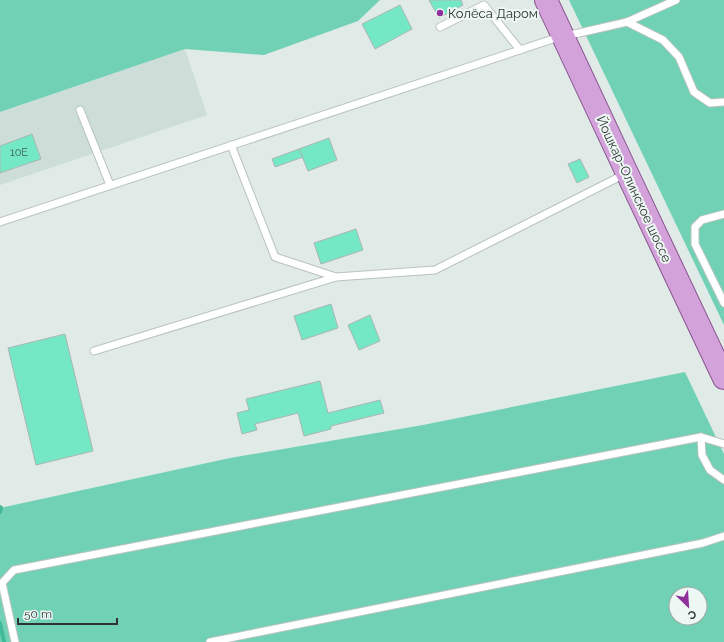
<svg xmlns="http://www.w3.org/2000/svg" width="724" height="642" viewBox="0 0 724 642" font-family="Raleway,sans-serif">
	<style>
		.built { fill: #cdded9 }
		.green { fill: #71d1b4; fill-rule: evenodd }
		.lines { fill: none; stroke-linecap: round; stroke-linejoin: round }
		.stream { stroke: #40ba99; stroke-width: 4 }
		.building { fill: #74e8c5; stroke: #acb5b2 }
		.service-casing { stroke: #b9c3bf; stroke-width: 9 }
		.primary-casing { stroke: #88538f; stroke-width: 24 }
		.service { stroke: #fff; stroke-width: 7 }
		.primary { stroke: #d4a2da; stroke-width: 22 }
		.poi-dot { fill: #90319b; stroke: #edf7f3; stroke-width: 1.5 }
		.labels { text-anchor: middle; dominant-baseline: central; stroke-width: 4; stroke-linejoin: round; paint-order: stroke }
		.number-label { font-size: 11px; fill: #406057 }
		.poi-label { font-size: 13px; fill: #2f3332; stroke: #edf7f3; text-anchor: start }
		.street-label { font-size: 13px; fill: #2f3332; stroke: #edf7f3 }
	</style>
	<rect width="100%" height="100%" fill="#e0eae6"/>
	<!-- built -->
	<polygon class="built" points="185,49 207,115 0,185 0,112"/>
	<!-- green -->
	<g class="green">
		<polygon points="0,0 380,0 358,21 264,55 185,49 0,112"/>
		<polygon points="569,0 724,0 724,325"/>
		<path d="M685,372L724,454V642H0V508L230,458L423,425ZM676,594H700V618H676Z"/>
	</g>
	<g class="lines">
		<!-- stream -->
		<g class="stream">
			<polyline points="0,507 1,508 0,512"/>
			<polyline points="0,623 4,642"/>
		</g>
	</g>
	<!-- building -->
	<g class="building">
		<polygon points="429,0 461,0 463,5 439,18"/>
		<polygon points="400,5 412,29 375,49 362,24"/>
		<polygon points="32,134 41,159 0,173 0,146"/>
		<polygon points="329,138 337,160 308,171 299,149"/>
		<polygon points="299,149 303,157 275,167 272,159"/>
		<polygon points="580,159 589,177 577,183 568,164"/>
		<polygon points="356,229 363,250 321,264 314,243"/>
		<polygon points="331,304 338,328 302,340 294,316"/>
		<polygon points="370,315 380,341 359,350 348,325"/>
		<polygon points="65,334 93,451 36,465 8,348"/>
		<polygon points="320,381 328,413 380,400 384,413 331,426 331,429 304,436 298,413 255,424 257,430 242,434 237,413 249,410 246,399"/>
	</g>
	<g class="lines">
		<!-- service casing -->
		<g class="service-casing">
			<g id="service">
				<polyline points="627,22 663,40 679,57 694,92 710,103 724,102"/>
				<polyline points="440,27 484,5 520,50"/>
				<polyline points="80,110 110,185"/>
				<polyline points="231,145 275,257 336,277"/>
				<polyline points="724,214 702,220 695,227 695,244 724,303"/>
				<polyline points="0,222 562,36 579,33 627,22 676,0"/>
				<polyline points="94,351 336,277 435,270 625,174"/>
				<polyline points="701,437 702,455 710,470 724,480"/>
				<polyline points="15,642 2,583 14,570 701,437 724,444"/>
				<polyline points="210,642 703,543 724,536"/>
			</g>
		</g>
		<!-- primary casing -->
		<g class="primary-casing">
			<polyline id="primary" points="546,0 627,173 724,378"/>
		</g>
		<!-- service -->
		<use href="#service" class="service"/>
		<!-- primary -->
		<use href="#primary" class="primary"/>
	</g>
	<!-- markers -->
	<circle class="poi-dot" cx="440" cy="13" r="4"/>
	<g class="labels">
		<!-- number labels -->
		<g class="number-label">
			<text x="19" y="152">10Е</text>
		</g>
		<!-- poi labels -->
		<g class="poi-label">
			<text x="448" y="13">Колёса Даром</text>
		</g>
		<!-- street labels -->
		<g class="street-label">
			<text transform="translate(634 189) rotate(65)">Йошкар-Олинское шоссе</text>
		</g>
	</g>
	<!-- north arrow -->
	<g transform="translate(688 606) rotate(155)"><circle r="19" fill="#edf7f3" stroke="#a1a9a6"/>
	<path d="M0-3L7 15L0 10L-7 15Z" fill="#90319b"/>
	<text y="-6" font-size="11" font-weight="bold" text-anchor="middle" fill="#2f3332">С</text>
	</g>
	<!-- scale -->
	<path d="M18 618v6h99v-6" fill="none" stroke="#2f3332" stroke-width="2"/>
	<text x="24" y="618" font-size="12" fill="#2f3332" stroke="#edf7f3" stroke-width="3" paint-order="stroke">50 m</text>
</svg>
